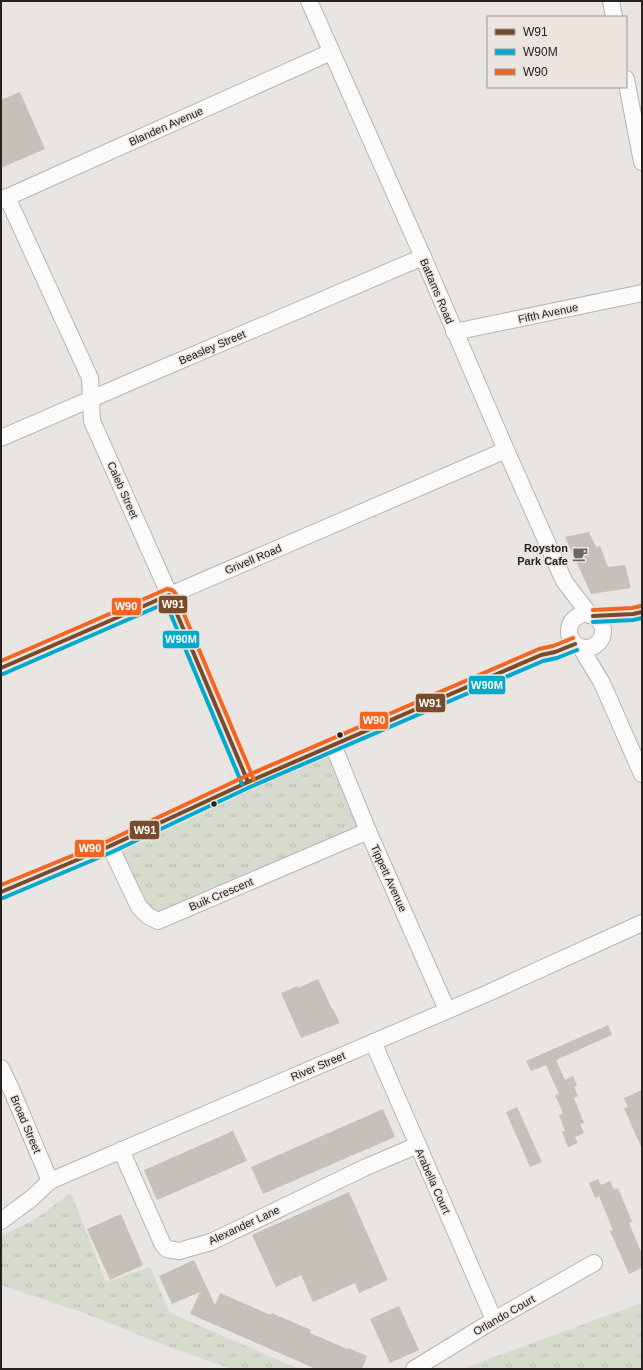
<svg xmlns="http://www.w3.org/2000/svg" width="643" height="1370" viewBox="0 0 643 1370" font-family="Arial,sans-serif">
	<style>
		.park { fill: url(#park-tufts) }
		.building { fill: #c6c0ba }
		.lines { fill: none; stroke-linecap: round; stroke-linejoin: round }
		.minor-casing { stroke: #b7b4b2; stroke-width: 18 }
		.minor { stroke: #fcfbfb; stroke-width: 16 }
		.bus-1-casing { stroke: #ece4df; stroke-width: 7 }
		.bus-2-casing { stroke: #ece4df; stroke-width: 7 }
		.bus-3-casing { stroke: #ece4df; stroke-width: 7 }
		.bus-1 { stroke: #7a4b2a; stroke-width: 4 }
		.bus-2 { stroke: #00a9ce; stroke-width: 4 }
		.bus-3 { stroke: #f26522; stroke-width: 4 }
		.bus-dot { fill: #252220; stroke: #ece4df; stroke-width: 1.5 }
		.labels { text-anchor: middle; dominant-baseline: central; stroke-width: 3; stroke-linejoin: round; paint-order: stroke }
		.street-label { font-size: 11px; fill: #252220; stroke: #ece4df }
		.poi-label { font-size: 11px; font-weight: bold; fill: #252220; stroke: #ece4df; text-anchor: end }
		.line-badge { stroke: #ece4df; stroke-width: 1.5 }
		.badge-label { font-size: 11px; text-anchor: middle; font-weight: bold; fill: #fff }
	</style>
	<defs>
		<pattern id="park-tufts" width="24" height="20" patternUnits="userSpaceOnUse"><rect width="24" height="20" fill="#d6dbce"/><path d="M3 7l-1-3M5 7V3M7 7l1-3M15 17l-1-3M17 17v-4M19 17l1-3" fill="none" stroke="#b8bcb1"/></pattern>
	</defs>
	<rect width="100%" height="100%" fill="#e9e5e2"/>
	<!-- park -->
	<g class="park">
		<polygon points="333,745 368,831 158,921 148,916 110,846"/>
		<polygon points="71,1193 106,1282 150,1267 170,1313 299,1369 232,1369 169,1347 81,1312 1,1285 1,1236 37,1218"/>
		<polygon points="642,1303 642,1369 462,1369 625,1309"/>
	</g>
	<!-- building -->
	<g class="building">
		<polygon points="20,92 45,149 1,168 1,100"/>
		<polygon points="589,532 596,547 600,546 608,567 625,565 631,588 591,594 565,537"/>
		<polygon points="318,979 332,1009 333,1009 340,1023 301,1038 281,993 298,986 298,988"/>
		<polygon points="608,1025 612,1035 556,1060 565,1080 573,1076 577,1086 574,1087 578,1096 574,1098 584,1123 580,1124 584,1133 575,1137 578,1143 568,1147 562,1132 565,1131 559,1115 563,1113 555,1095 559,1094 546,1065 531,1071 526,1061"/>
		<polygon points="642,1090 642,1149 624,1108 628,1107 624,1098"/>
		<polygon points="517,1107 542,1162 530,1167 506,1112"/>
		<polygon points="383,1109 395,1137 263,1194 251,1167"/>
		<polygon points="233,1131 247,1161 157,1200 144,1170"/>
		<polygon points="598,1179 601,1185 610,1181 614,1190 618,1188 632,1222 629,1223 642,1254 642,1268 629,1274 610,1231 613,1230 599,1196 595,1198 589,1183"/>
		<polygon points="349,1192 388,1280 359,1293 355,1283 313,1302 301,1275 276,1287 252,1235"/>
		<polygon points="121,1214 143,1265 110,1280 87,1229"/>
		<polygon points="194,1260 215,1305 220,1293 271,1315 272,1313 311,1330 310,1333 347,1349 348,1348 367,1356 362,1369 316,1369 190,1314 200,1292 172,1304 159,1276"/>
		<polygon points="399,1306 419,1350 390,1363 370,1319"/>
	</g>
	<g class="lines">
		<!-- minor casing -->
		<g class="minor-casing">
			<g id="minor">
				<polyline points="309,1 423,257 506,450 564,581 590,615"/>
				<polyline points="611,1 614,17"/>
				<polyline points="626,79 642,162"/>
				<polyline points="7,197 90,378 92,421 174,605 248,782"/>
				<polyline points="1,200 331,52"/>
				<polyline points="454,332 642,293"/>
				<polyline points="1,438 135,380 423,257"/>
				<circle cx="586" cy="631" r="17"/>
				<polyline points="593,616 633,614 642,612"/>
				<polyline points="581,648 602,683 642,774"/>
				<polyline points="1,668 506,450"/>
				<polyline points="333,745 368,831 447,1010"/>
				<polyline points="110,846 139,907 148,916 158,921 368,831"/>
				<polyline points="1,892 110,846 248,782 541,655 555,652 575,644"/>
				<polyline points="373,1042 494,1320"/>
				<polyline points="1,1068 12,1091 50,1181"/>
				<polyline points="121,1150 163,1245 167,1249 179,1251 211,1242 364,1168 418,1145"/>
				<polyline points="1,1221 32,1198 50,1181 488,993 642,923"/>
				<polyline points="414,1369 494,1320 594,1263"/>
			</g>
		</g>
		<!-- minor -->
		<use href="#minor" class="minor"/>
		<!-- bus-1 casing -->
		<g class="bus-1-casing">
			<g id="bus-1">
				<polyline points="593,616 633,614 642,612"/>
				<polyline points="1,668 169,595 248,782"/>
				<polyline points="1,892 110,846 248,782 541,655 555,652 575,644"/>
			</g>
		</g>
		<!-- bus-2 casing -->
		<g class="bus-2-casing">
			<g id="bus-2">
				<polyline points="593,622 633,620 642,618"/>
				<polyline points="3,674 166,603 242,784"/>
				<polyline points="3,898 112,852 250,787 543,661 557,658 577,650"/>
			</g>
		</g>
		<!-- bus-3 casing -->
		<g class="bus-3-casing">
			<g id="bus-3">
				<polyline points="593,610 632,608 641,606"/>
				<polyline points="1,661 167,589 172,590 175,593 254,780"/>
				<polyline points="1,885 108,841 246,776 539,649 553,646 573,638"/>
			</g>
		</g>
		<!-- bus-1 -->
		<use href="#bus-1" class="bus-1"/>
		<!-- bus-2 -->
		<use href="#bus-2" class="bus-2"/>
		<!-- bus-3 -->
		<use href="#bus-3" class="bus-3"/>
	</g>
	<!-- icons -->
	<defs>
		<g id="cafe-bare" transform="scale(1.2)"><path d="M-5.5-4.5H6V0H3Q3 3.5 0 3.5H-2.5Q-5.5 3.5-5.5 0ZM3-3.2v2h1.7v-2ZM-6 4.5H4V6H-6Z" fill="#6a6664" stroke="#ece4df" stroke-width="2.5" paint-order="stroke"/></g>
	</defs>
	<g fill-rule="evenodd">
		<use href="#cafe-bare" x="580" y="554"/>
	</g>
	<!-- markers -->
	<g class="bus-dot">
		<circle cx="340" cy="735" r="3.5"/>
		<circle cx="214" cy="804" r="3.5"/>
	</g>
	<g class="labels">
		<!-- street labels -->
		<g class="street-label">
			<text transform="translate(166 126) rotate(-24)">Blanden Avenue</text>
			<text transform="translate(437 291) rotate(67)">Battams Road</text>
			<text transform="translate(548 313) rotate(-12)">Fifth Avenue</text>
			<text transform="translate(212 347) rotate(-23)">Beasley Street</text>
			<text transform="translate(123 490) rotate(66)">Caleb Street</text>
			<text transform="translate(253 559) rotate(-23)">Grivell Road</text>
			<text transform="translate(389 878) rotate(66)">Tippett Avenue</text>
			<text transform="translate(221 894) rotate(-23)">Buik Crescent</text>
			<text transform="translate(318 1066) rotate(-23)">River Street</text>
			<text transform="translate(26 1124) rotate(67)">Broad Street</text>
			<text transform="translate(433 1181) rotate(66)">Arabella Court</text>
			<text transform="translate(244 1225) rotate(-25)">Alexander Lane</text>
			<text transform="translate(504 1315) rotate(-30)">Orlando Court</text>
		</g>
		<!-- poi labels -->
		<g class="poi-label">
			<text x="568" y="548">Royston<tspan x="568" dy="13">Park Cafe</tspan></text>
		</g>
	</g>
	<g class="line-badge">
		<rect x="158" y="595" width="30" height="19" rx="4" fill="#7a4b2a"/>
		<rect x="111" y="597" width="31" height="19" rx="4" fill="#f26522"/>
		<rect x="162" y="630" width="38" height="19" rx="4" fill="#00a9ce"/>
		<rect x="468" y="675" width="38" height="20" rx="4" fill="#00a9ce"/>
		<rect x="415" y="693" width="31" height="20" rx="4" fill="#7a4b2a"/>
		<rect x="359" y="711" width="30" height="19" rx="4" fill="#f26522"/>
		<rect x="129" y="820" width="31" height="20" rx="4" fill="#7a4b2a"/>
		<rect x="74" y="839" width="31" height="19" rx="4" fill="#f26522"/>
	</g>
	<g class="badge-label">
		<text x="173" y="608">W91</text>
		<text x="126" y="610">W90</text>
		<text x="181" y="643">W90M</text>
		<text x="487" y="689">W90M</text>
		<text x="430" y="707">W91</text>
		<text x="374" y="724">W90</text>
		<text x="145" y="834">W91</text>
		<text x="90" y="852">W90</text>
	</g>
	<!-- border -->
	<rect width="643" height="1370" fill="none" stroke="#252220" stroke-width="4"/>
	<!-- legend -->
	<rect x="487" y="16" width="140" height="72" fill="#ece4df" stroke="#9c9693"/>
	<rect x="495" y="29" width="20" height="6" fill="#7a4b2a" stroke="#9c9693"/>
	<text x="523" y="36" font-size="12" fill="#252220">W91</text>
	<rect x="495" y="49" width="20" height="6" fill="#00a9ce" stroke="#9c9693"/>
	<text x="523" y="56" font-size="12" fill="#252220">W90M</text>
	<rect x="495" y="69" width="20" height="6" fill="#f26522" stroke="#9c9693"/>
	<text x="523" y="76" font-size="12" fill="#252220">W90</text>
</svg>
